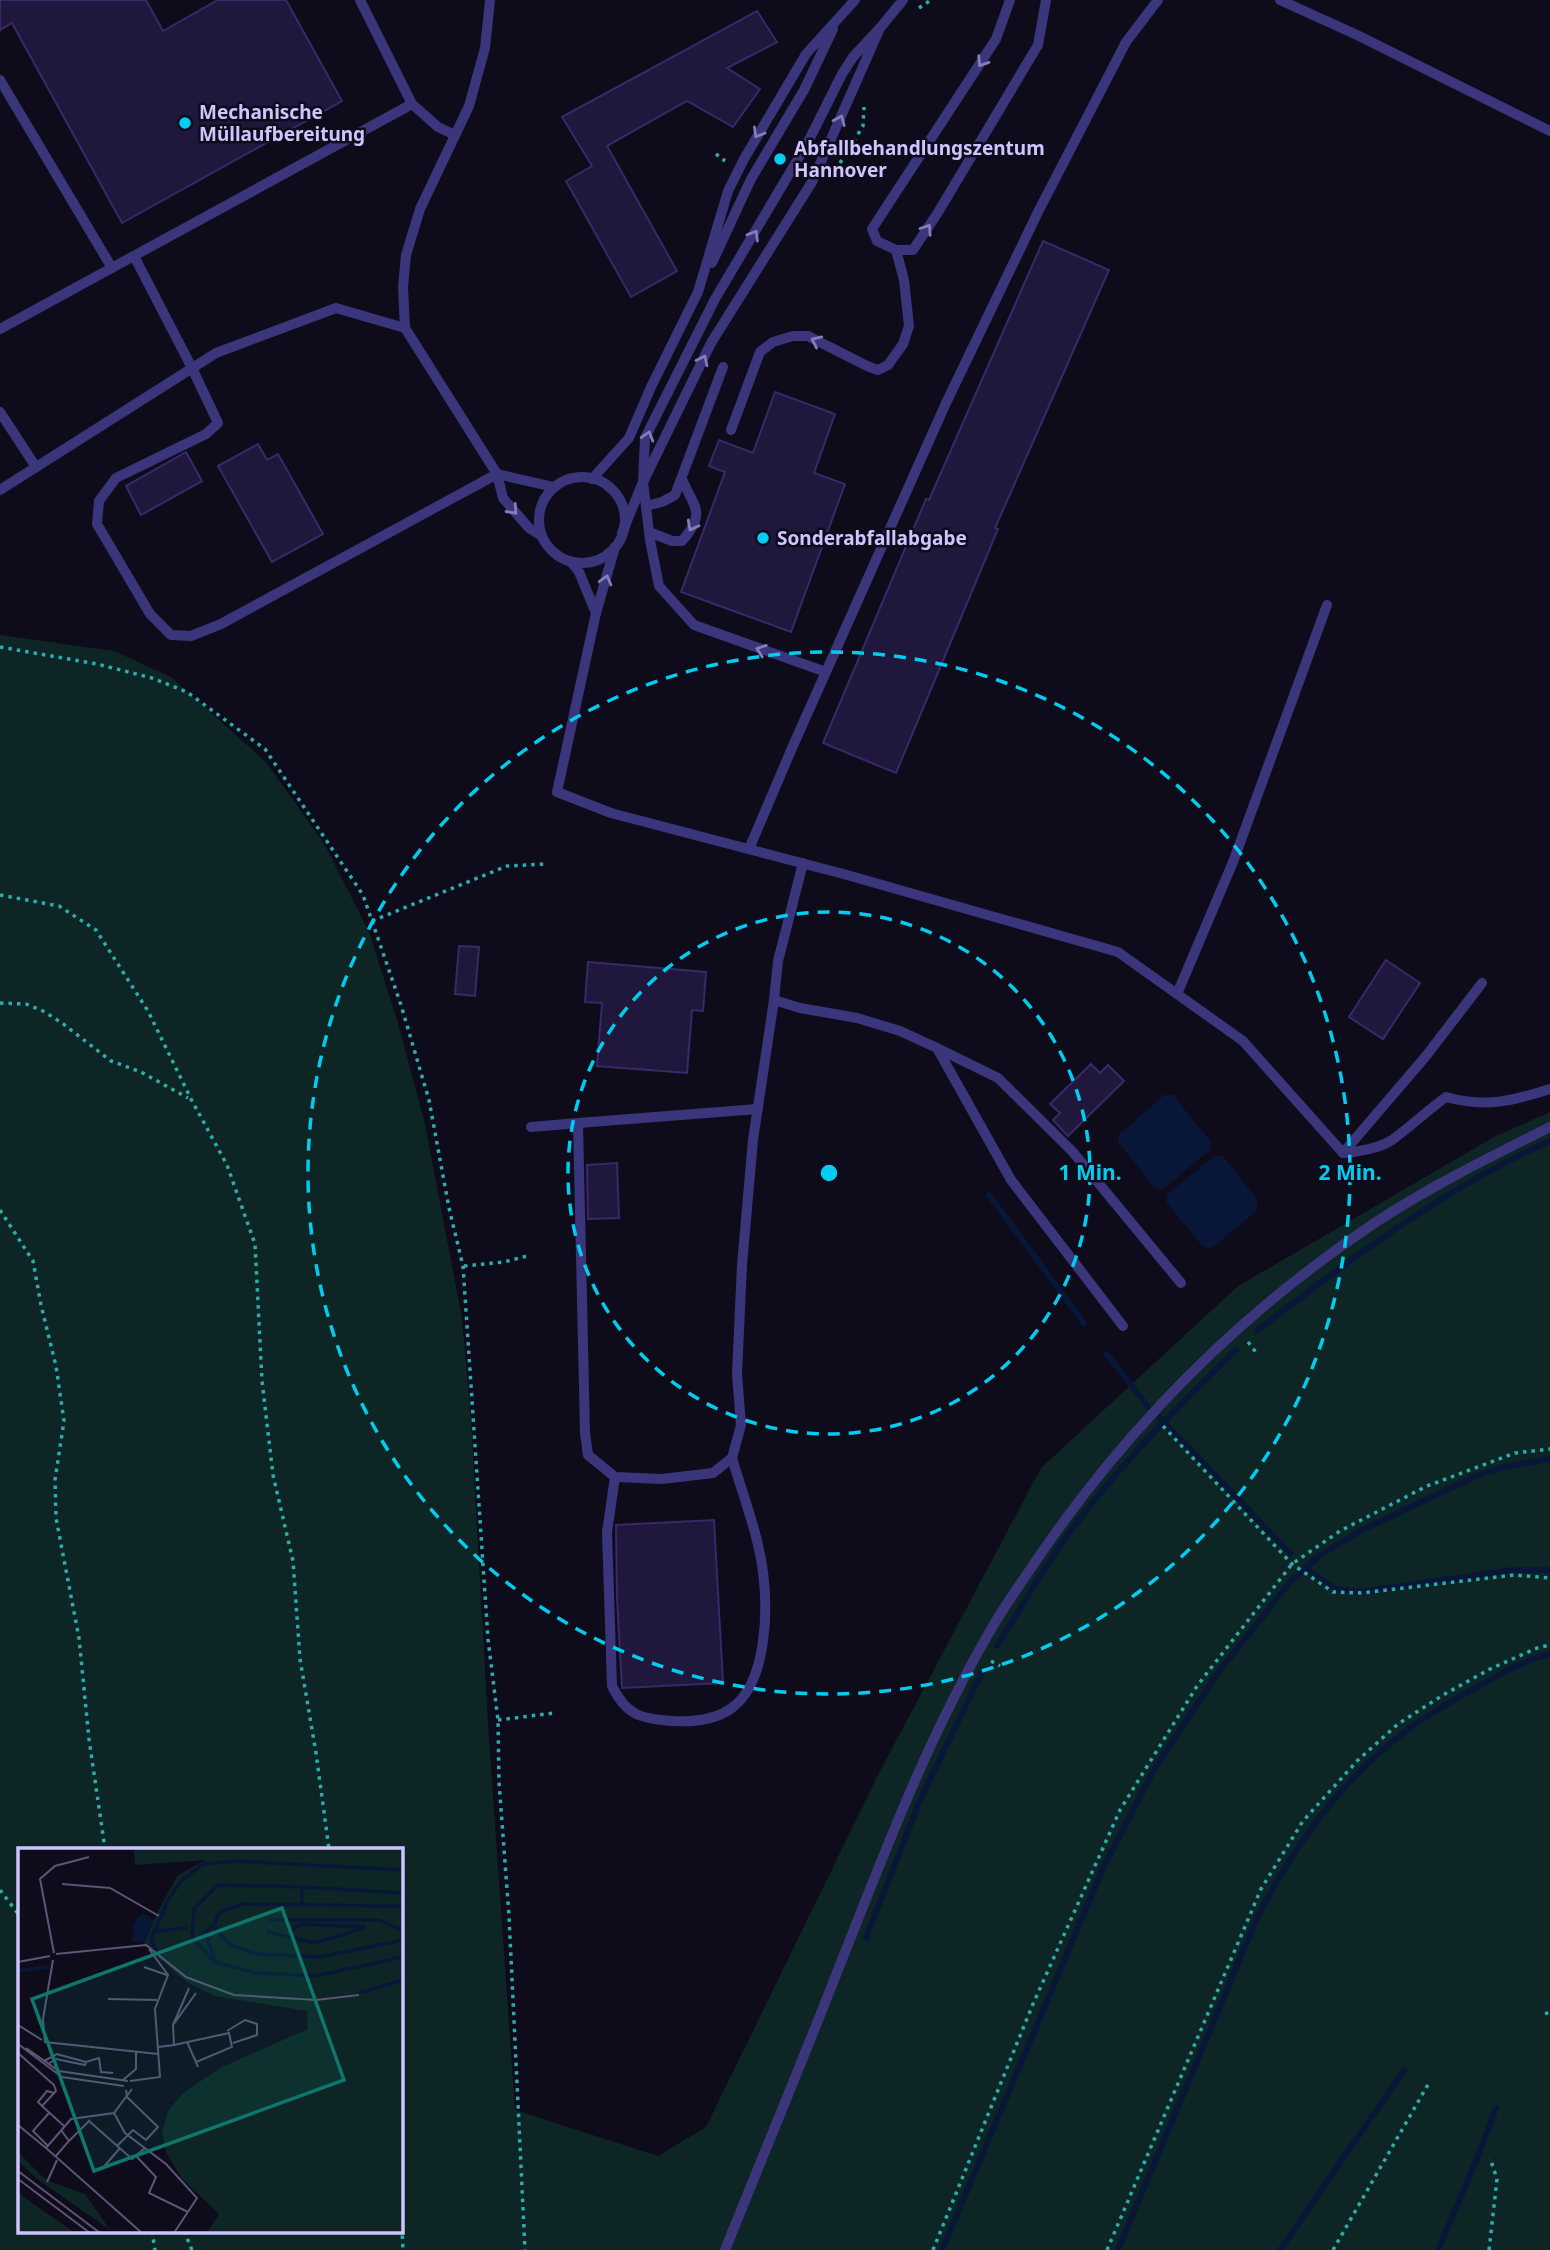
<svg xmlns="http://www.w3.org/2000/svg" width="1550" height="2250" viewBox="0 0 1550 2250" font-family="'Noto Sans',sans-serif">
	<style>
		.green { fill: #0e2525; fill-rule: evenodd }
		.water { fill: #081737 }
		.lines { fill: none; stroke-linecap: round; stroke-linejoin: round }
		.stream { stroke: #081737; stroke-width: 6 }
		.building { fill: #20173c; stroke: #382968; stroke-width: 2 }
		.path { stroke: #2cacab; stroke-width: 3.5; stroke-dasharray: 3.5 5; stroke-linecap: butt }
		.service { stroke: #3b357b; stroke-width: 10 }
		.oneway { stroke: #847dbd }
		.ring { fill: none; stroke: #00cdf0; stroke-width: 3.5; stroke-dasharray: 12 9 }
		.poi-dot { fill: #00cdf0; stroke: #0e0b1b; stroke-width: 2.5 }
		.labels { text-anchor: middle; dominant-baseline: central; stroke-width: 5; stroke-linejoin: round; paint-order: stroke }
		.poi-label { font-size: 19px; font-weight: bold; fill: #cec5ff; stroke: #0e0b1b; text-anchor: start }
		.inset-river { fill: none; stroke: #081737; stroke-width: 3.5 }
		.inset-road { fill: none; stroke: #5b5576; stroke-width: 2 }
		.view { fill: #0f766e; fill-opacity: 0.15; stroke: #0f766e; stroke-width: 3.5 }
		.inset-edge { fill: none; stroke: #cec5ff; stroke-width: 3.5 }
		.centre { fill: #00cdf0; stroke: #0e0b1b; stroke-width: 3.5 }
		.ring-label { font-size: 21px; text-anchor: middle; font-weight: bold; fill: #00cdf0; stroke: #0e0b1b; stroke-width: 5; stroke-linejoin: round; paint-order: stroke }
	</style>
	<rect width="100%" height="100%" fill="#0e0b1b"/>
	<!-- green -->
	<path class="green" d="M0,635L114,651L171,677L266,762L325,845L369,932L398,1023L425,1124L462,1318L471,1419L488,1724L515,2110L658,2156L706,2127L879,1773L1041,1468L1238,1286L1494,1137L1550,1112V2250H0ZM19,1849H401V2231H19Z"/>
	<!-- water -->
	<g class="water">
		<polygon points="1164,1095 1173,1095 1211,1142 1210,1150 1163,1189 1155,1188 1118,1142 1119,1135"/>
		<polygon points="1215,1156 1223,1156 1258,1200 1256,1211 1212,1248 1203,1247 1166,1202 1167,1194"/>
	</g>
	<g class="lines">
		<!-- stream -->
		<g class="stream">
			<polyline points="989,1195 1084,1323"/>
			<path d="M1257,1331C1350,1259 1443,1189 1550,1141"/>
			<polyline points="1107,1354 1148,1407"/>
			<polyline points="1160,1418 1290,1553"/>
			<polyline points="1305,1568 1336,1589 1360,1592 1512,1570 1550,1570"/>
			<path d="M997,1646C1018,1612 1038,1578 1060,1546C1110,1474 1173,1411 1236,1350"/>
			<polyline points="866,1938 920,1800 982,1672"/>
			<polyline points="942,2250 1104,1866 1155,1768 1217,1674 1289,1583 1319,1556 1358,1532 1476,1476 1504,1467 1550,1459"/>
			<path d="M1118,2250L1257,1918C1293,1847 1341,1780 1405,1732C1427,1714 1453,1701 1477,1687C1500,1674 1525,1660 1550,1654"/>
			<polyline points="1280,2250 1404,2070"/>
			<polyline points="1438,2250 1476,2161 1496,2108"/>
		</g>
	</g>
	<!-- building -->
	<g class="building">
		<polygon points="0,0 146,0 163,31 218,0 286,0 342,101 122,223 12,23 0,30"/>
		<polygon points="757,11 777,42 727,68 760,89 733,127 687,101 607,146 677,271 631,297 566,181 592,166 562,117"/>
		<polygon points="1043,241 1109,270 995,528 998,529 896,773 823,743 926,499 929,500"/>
		<polygon points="775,392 835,414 814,473 845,484 791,632 681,592 725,472 709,466 719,440 753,453"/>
		<polygon points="258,444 267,460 278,454 323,534 272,562 218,466"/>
		<polygon points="186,452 202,481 141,515 126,486"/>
		<polygon points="459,946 479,947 475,996 455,994"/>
		<polygon points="1386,960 1420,983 1383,1039 1349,1017"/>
		<polygon points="588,962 706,972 703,1011 692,1010 687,1073 597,1066 602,1003 585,1002"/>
		<polygon points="1091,1064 1100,1073 1108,1065 1124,1081 1068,1136 1053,1120 1060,1113 1050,1104"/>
		<polygon points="617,1163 619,1218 588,1219 587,1165"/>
		<polygon points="714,1520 723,1683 622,1688 617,1598 616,1525"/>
	</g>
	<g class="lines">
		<!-- path -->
		<g class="path">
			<polyline points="919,8 931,0"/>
			<polyline points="716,154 725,161"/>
			<polyline points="840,163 863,126 864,107"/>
			<polyline points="0,647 97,664 152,678 187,692 265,749 363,895 401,1005 429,1100 449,1208 463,1266 488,1639 498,1720 499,1782 509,1916 525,2250"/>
			<polyline points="0,895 59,906 96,930 148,1011 191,1099 227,1165 255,1244 262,1381 273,1475 293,1561 300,1659 316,1753 329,1849"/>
			<polyline points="372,921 507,866 546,864"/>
			<polyline points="0,1003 26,1004 43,1011 62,1023 111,1061 141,1072 188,1098"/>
			<polyline points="0,1210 33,1261 41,1305 56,1366 64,1421 55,1480 56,1518 79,1638 89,1739 105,1849"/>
			<polyline points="464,1266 504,1262 527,1256"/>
			<polyline points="1248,1342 1258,1355"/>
			<polyline points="1163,1426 1292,1564 1333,1592 1362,1593 1514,1575 1550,1578"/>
			<polyline points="991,1661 1000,1666"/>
			<polyline points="498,1720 554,1713"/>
			<polyline points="0,1890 19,1915"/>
			<polyline points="1545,2014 1550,2012"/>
			<polyline points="401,2210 403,2250"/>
			<polyline points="152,2231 155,2250"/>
			<polyline points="184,2231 192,2250"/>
			<polyline points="933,2250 1033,2004 1120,1810 1197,1686 1292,1564 1340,1531 1427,1486 1515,1453 1550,1449"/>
			<polyline points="1107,2250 1261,1889 1303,1821 1357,1761 1398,1724 1443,1695 1490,1669 1537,1648 1550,1645"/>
			<polyline points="1333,2250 1430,2081"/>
			<polyline points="1489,2250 1497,2179 1490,2158"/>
		</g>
		<!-- service -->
		<g class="service">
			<polyline points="360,0 412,104 438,127 455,135"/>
			<polyline points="490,0 485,48 469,106 420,209 406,255 403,287 405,328 497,474 503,498 529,528 542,536"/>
			<polyline points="1010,0 996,39 872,229 877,241 896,250 913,250 937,214 1038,45 1046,0"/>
			<polyline points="1280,0 1357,35 1550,131"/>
			<polyline points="0,80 112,268"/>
			<polyline points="134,256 192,368 218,423 206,434 116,478 99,501 97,524 150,614 171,635 191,636 221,624 497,474 554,487"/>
			<polyline points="712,263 751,179 804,90 833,29"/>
			<polyline points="0,329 412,104"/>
			<polyline points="0,412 36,467"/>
			<polyline points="731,430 760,352 773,342 793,336 808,336 867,366 878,370 888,365 903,344 909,326 904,280 896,250"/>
			<circle cx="582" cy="520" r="43"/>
			<polyline points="592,479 629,438 651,387 698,292 728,191 744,159 806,54 855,0"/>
			<polyline points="0,490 216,353 336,308 405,328"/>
			<polyline points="646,506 662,502 675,495 723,367"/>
			<path d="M649,532L672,541H682C707,512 694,508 682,479"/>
			<polyline points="622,533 643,482 711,343 812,182 880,28 903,0"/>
			<path d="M615,547L596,613L557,792L611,813L847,875L1118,952L1243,1041L1343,1153C1358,1152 1380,1148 1392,1140C1410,1127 1428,1110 1446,1097C1486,1108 1512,1101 1550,1089"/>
			<polyline points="571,562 579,572 596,613"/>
			<polyline points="826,672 694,625 659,586 650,540 643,482 645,438 715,299 808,142 842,74 853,57 880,28"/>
			<polyline points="749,849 792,748 946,403 1038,212 1126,42 1158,0"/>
			<polyline points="803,863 778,961 774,1000 800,1008 857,1018 900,1031 937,1048 1011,1180 1123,1326"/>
			<polyline points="1177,994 1233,862 1327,605"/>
			<polyline points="937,1048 998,1078 1072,1151 1181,1283"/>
			<polyline points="578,1123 758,1109"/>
			<polyline points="531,1127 578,1123 585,1433 588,1455 615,1477 662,1479 713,1473 732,1458 741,1425 737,1374 742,1265 753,1140 774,1000"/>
			<polyline points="1343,1153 1426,1056 1482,983"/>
			<path d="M615,1477L607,1532L612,1686C626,1715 641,1719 672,1721C691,1722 717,1720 733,1707C767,1681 768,1610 763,1572C758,1533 743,1496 732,1458"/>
			<path d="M725,2250C762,2158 800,2067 836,1975C883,1856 928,1736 993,1626C1004,1607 1017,1589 1029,1571C1120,1435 1236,1316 1373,1224C1429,1187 1490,1157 1550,1127"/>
		</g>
	</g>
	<!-- one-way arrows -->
	<defs><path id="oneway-chevron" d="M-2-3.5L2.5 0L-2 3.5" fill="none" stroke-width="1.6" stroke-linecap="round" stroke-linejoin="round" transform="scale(1.75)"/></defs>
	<g class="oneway">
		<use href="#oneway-chevron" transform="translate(982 62) rotate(123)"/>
		<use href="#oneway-chevron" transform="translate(840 120) rotate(-66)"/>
		<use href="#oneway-chevron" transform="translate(758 133) rotate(120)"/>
		<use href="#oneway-chevron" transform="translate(927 229) rotate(-56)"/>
		<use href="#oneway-chevron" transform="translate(754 235) rotate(-59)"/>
		<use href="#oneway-chevron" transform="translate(816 341) rotate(-155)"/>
		<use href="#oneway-chevron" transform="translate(703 360) rotate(-64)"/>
		<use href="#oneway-chevron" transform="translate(648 436) rotate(-73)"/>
		<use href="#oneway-chevron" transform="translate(513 510) rotate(48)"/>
		<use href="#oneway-chevron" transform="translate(692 526) rotate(118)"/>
		<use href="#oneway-chevron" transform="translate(606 580) rotate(-74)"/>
		<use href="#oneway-chevron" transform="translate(761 650) rotate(-161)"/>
	</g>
	<!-- distance rings -->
	<g class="ring">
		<circle cx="829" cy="1173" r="261"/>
		<circle cx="829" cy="1173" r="521"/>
	</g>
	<!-- markers -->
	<g class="poi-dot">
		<circle cx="185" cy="123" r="7"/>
		<circle cx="780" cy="159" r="7"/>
		<circle cx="763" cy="538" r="7"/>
	</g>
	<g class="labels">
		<!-- poi labels -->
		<g class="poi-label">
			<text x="199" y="112">Mechanische<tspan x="199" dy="22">Müllaufbereitung</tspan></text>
			<text x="794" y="148">Abfallbehandlungszentum<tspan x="794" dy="22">Hannover</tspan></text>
			<text x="777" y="538">Sonderabfallabgabe</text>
		</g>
	</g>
	<!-- overview -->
	<g transform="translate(18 1848)">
		<rect width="385" height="385" fill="#0e0b1b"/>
		<path d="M116,0H385V385H189L201,366L164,331L148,304L144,284L150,263L165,245L204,219L290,181L289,163L197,148L169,134L142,111L126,95L138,67L159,28L187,12L117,17ZM0,304L28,332L67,346L92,382L18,330L0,313ZM0,345L57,385H0Z" fill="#0e2525"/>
		<path d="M124,65L136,72L127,92L114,95L116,75Z" fill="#081737"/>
		<path class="inset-river" d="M285,39L385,45M284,55V39L200,37L176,61L174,89L196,114L239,125L298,128L385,109M385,58L224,56L202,64L195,78L212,97L239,106L303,109L385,92M250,72H360L385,82M193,78L187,85L198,114M139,83L169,80M249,84L297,95L348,79L282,76L273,83M138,102L133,92L151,50L164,32L185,16L219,13L385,22M0,123L29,119M341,145L385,132"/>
		<path class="inset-road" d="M44,36L92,40L141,68M36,105L22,31L37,18L71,9M38,106L128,97L168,129L216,147L298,152L341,147M35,112L25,171L27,194L140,206M0,114L32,108M126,119L149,127M90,151L139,152M0,177L24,192M155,177L171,140M209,183L227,172L239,176V187L215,195M169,194L178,214M0,196L44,229L106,238M156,197L211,185L214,199L178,214L180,219M140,199L156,197L155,177L178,145M8,200L41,223L110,233M0,205L36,237L38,243L24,258L46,278M26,213L39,206L68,214L67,217L38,211L30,216M68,214L81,210L83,224L95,225M105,232L118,221V204M112,233L142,229L137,161L150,127L131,101M114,241L96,265L53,271L28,300L124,385M24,258L20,254L29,243L36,245M96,265L107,285L148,316L179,350L156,385M71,273L114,311L127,300M0,277L28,300M51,293L72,272M29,297L15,283L31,265M99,298L115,282L128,292L140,279L109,249L108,242M37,309L51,293L43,282M119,309L138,329L131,345L170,364M84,321L102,300M0,323L82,385M0,331L72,385M29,334L39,312"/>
		<path class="view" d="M264,60L326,232L76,323L14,151Z"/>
		<rect width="385" height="385" class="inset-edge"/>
	</g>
	<circle cx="829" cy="1173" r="10" class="centre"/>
	<g class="ring-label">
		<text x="1090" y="1180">1 Min.</text>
		<text x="1350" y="1180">2 Min.</text>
	</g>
</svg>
